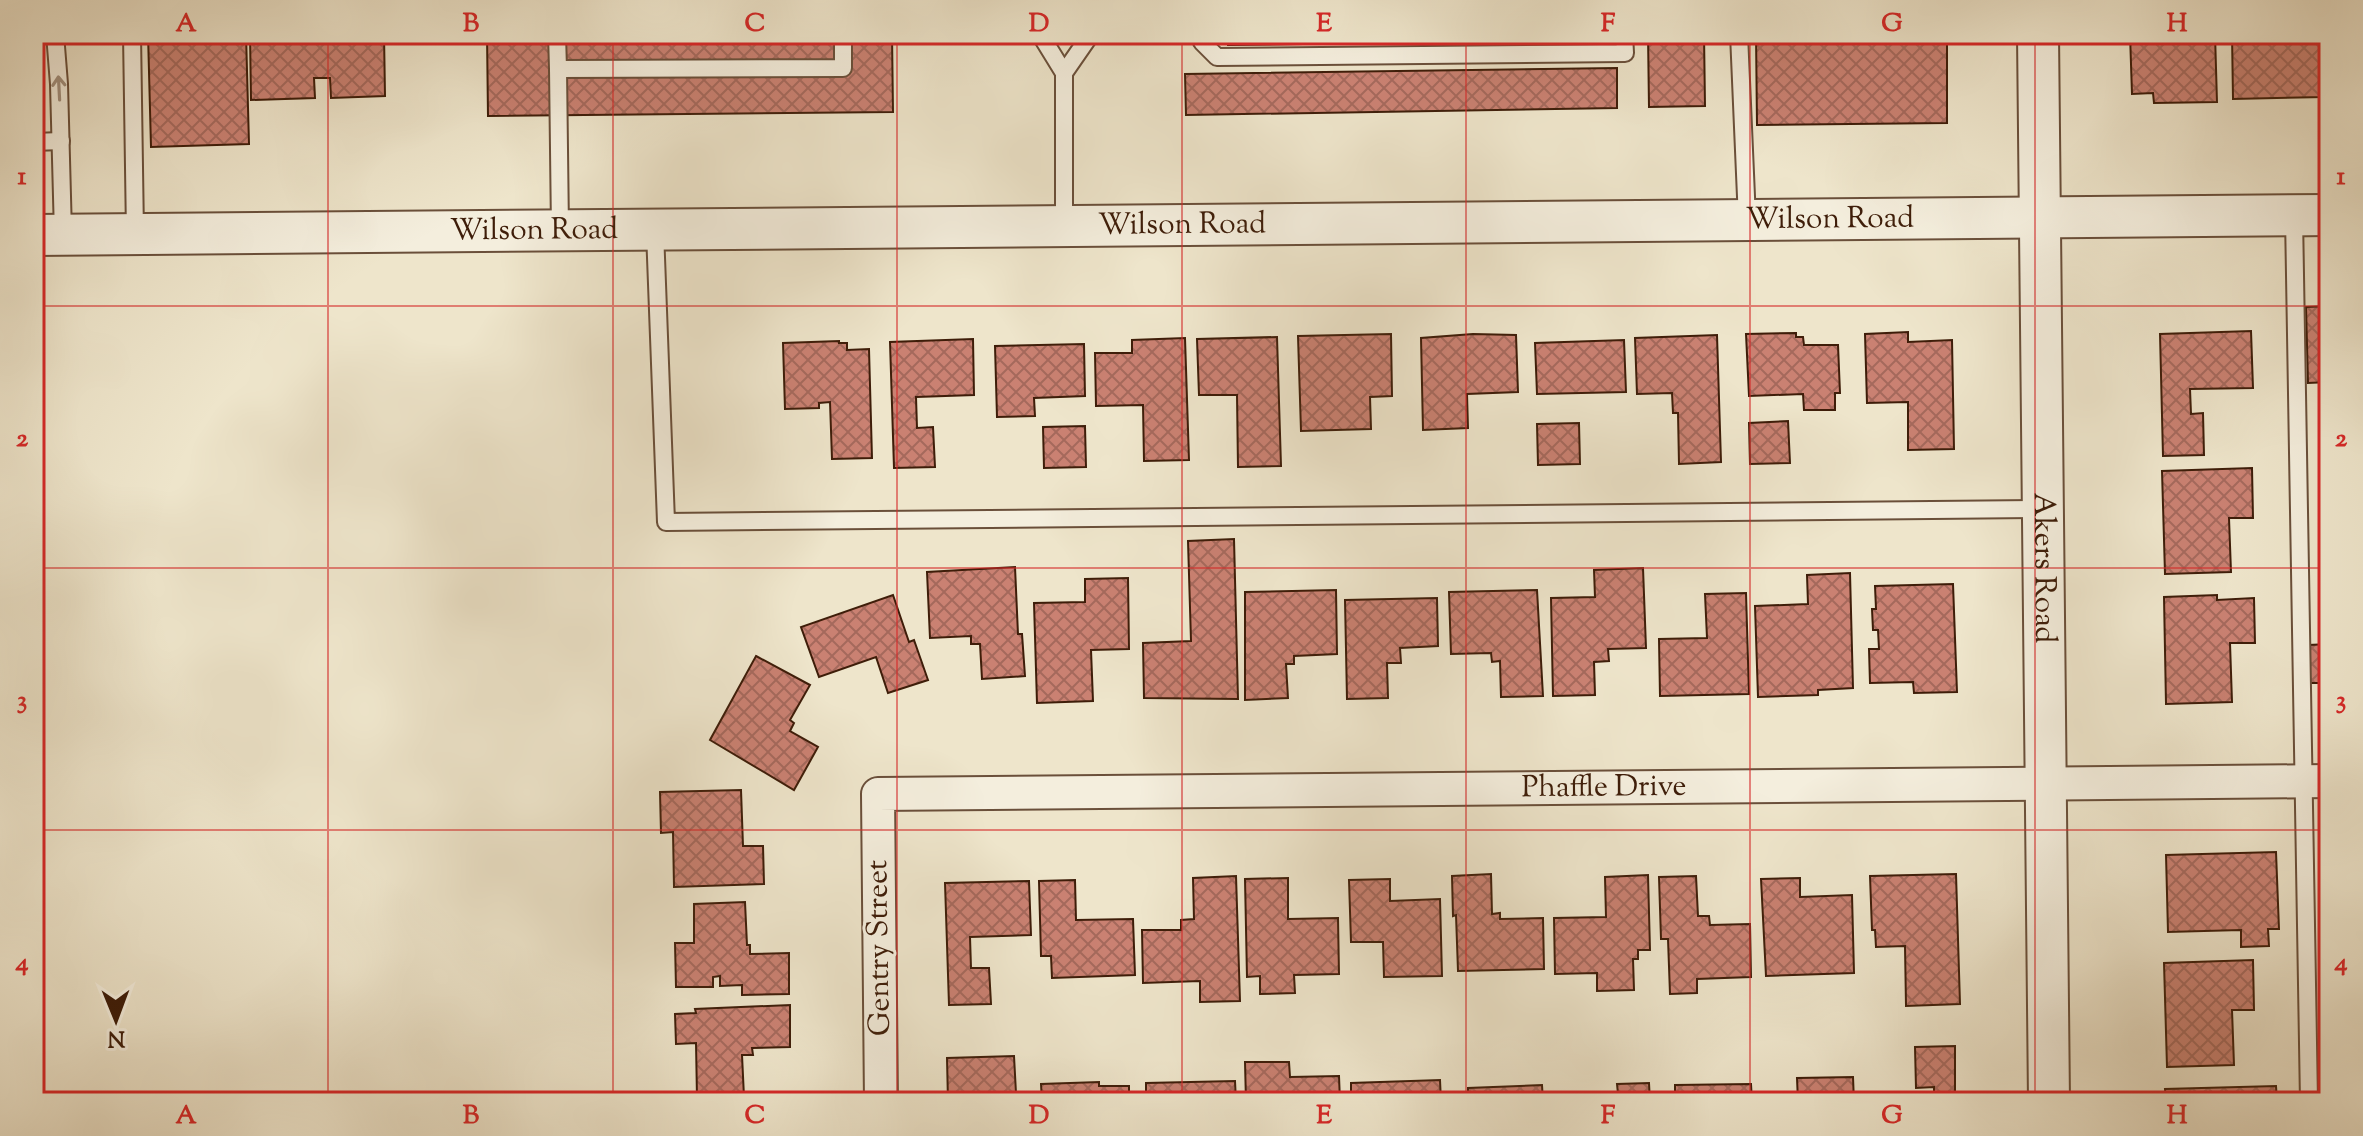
<svg xmlns="http://www.w3.org/2000/svg" width="2363" height="1136" viewBox="0 0 2363 1136" font-family="'Sorts Mill Goudy',serif">
	<style>
		.building { fill: url(#building-cross-hatch); stroke: #3e1d09; stroke-width: 2 }
		.lines { fill: none; stroke-linecap: round; stroke-linejoin: round }
		.service-casing { stroke: #6a4f3a; stroke-width: 20 }
		.minor-casing { stroke: #6a4f3a; stroke-width: 36 }
		.tertiary-casing { stroke: #6a4f3a; stroke-width: 44 }
		.service { stroke: #f4eedd; stroke-width: 16 }
		.minor { stroke: #f4eedd; stroke-width: 32 }
		.tertiary { stroke: #f4eedd; stroke-width: 40 }
		.oneway { stroke: #a2907e }
		.grid { fill: none; stroke: #d62828; stroke-width: 2; stroke-opacity: 0.55 }
		.labels { text-anchor: middle; dominant-baseline: central; stroke-width: 6; stroke-linejoin: round; paint-order: stroke }
		.street-label { font-size: 30px; fill: #3e1d09; stroke: #f4eedd }
		.neatline { fill: none; stroke: #d62828; stroke-width: 3 }
		.grid-label { font-size: 26px; text-anchor: middle; font-weight: bold; fill: #d62828 }
	</style>
	<defs>
		<pattern id="building-cross-hatch" width="8" height="8" patternUnits="userSpaceOnUse" patternTransform="scale(2)"><rect width="8" height="8" fill="#ca8172"/><path d="M0 0l8 8M0 8l8-8" fill="none" stroke="#a5695c"/></pattern>
	</defs>
	<rect width="100%" height="100%" fill="#eee5cb"/>
	<filter id="stains"><feTurbulence type="fractalNoise" baseFrequency=".0025" numOctaves="4"/><feColorMatrix values="0 0 0 0 .2 0 0 0 0 .09 0 0 0 0 .02 0 0 0 .5 -.17"/></filter>
	<radialGradient id="worn" r=".72"><stop offset=".6" stop-color="#630" stop-opacity="0"/><stop offset="1" stop-color="#630" stop-opacity=".3"/></radialGradient>
	<!-- building -->
	<g class="building">
		<polygon points="148,34 246,34 249,144 151,147"/>
		<polygon points="250,34 384,34 385,96 331,98 330,78 314,78 315,98 251,100"/>
		<polygon points="487,34 892,34 893,112 488,116"/>
		<polygon points="1107,34 1161,34 1161,42 1107,43"/>
		<polygon points="1228,34 1582,34 1582,40 1228,45"/>
		<polygon points="1648,34 1704,34 1705,106 1649,107"/>
		<polygon points="1756,34 1947,34 1947,123 1757,125"/>
		<polygon points="2130,34 2172,34 2172,37 2215,34 2217,102 2154,103 2153,93 2132,94"/>
		<polygon points="2232,34 2255,34 2255,39 2322,37 2324,97 2233,99"/>
		<polygon points="1617,68 1617,108 1186,115 1185,74"/>
		<polygon points="2329,306 2329,382 2308,383 2306,307"/>
		<polygon points="2251,331 2253,388 2190,389 2191,414 2203,413 2204,455 2163,456 2160,334"/>
		<polygon points="1908,332 1908,342 1952,340 1954,449 1908,450 1908,402 1867,403 1865,334"/>
		<polygon points="1796,333 1796,337 1803,337 1804,345 1838,345 1840,393 1835,393 1835,410 1804,410 1803,394 1749,396 1746,334"/>
		<polygon points="1391,334 1392,396 1370,397 1371,429 1301,431 1298,336"/>
		<polygon points="1473,334 1516,335 1518,392 1467,394 1468,428 1423,430 1421,338"/>
		<polygon points="1717,335 1721,462 1679,464 1678,413 1673,413 1672,393 1637,394 1635,338"/>
		<polygon points="1277,337 1281,466 1238,467 1237,395 1199,395 1197,339"/>
		<polygon points="1185,338 1189,460 1144,461 1143,405 1096,406 1095,353 1132,353 1132,340"/>
		<polygon points="973,339 974,395 916,397 917,428 933,427 935,467 894,468 890,342"/>
		<polygon points="1624,340 1626,392 1537,394 1535,343"/>
		<polygon points="839,341 839,343 847,343 847,350 869,349 872,458 832,459 830,402 819,403 819,408 785,409 783,343"/>
		<polygon points="1084,344 1085,396 1034,398 1035,416 997,417 995,346"/>
		<polygon points="1788,421 1790,463 1750,464 1749,423"/>
		<polygon points="1579,423 1580,464 1538,465 1537,424"/>
		<polygon points="1085,426 1086,467 1044,468 1043,427"/>
		<polygon points="2252,468 2253,518 2229,518 2231,572 2165,574 2162,471"/>
		<polygon points="1234,539 1238,699 1144,698 1143,643 1191,641 1188,541"/>
		<polygon points="1015,567 1018,634 1022,634 1025,676 982,679 980,644 971,644 971,636 930,638 927,572"/>
		<polygon points="1643,568 1646,648 1608,649 1609,661 1594,662 1595,695 1553,696 1551,598 1595,597 1594,570"/>
		<polygon points="1850,573 1853,688 1818,690 1818,695 1758,697 1755,606 1808,604 1807,575"/>
		<polygon points="1128,578 1129,649 1091,650 1093,701 1037,703 1034,603 1085,602 1085,579"/>
		<polygon points="1953,584 1957,692 1914,693 1913,682 1870,683 1869,649 1879,649 1878,630 1873,630 1872,609 1876,609 1875,586"/>
		<polygon points="1336,590 1337,654 1294,656 1294,664 1286,664 1288,698 1245,700 1245,592"/>
		<polygon points="1537,590 1543,696 1501,697 1500,661 1492,662 1491,653 1451,654 1449,592"/>
		<polygon points="1746,593 1749,694 1660,696 1659,639 1707,638 1705,594"/>
		<polygon points="893,595 909,642 914,640 928,680 888,693 876,657 819,677 801,627"/>
		<polygon points="2217,595 2217,600 2254,598 2255,643 2230,643 2232,702 2166,704 2164,597"/>
		<polygon points="1437,598 1438,646 1400,648 1401,663 1387,663 1388,698 1347,699 1345,600"/>
		<polygon points="2329,644 2329,683 2310,683 2309,645"/>
		<polygon points="756,656 810,685 790,720 794,723 790,731 818,747 794,790 710,740"/>
		<polygon points="741,790 743,846 763,846 764,884 674,887 673,832 661,833 660,792"/>
		<polygon points="2276,852 2279,929 2268,929 2269,946 2241,947 2241,930 2168,932 2166,855"/>
		<polygon points="1491,874 1492,914 1500,913 1500,919 1543,918 1544,969 1458,971 1456,915 1453,916 1452,876"/>
		<polygon points="1956,874 1960,1004 1906,1006 1905,946 1876,947 1875,930 1872,930 1870,876"/>
		<polygon points="1648,875 1650,950 1638,950 1638,959 1633,959 1634,990 1597,991 1597,973 1555,974 1554,918 1606,917 1605,877"/>
		<polygon points="1236,876 1240,1001 1200,1002 1200,981 1143,983 1142,930 1181,930 1181,920 1194,919 1193,878"/>
		<polygon points="1696,876 1698,916 1709,916 1710,925 1750,924 1751,977 1697,979 1697,993 1670,994 1668,939 1661,939 1659,877"/>
		<polygon points="1288,878 1288,919 1338,918 1339,974 1294,975 1295,993 1260,994 1260,976 1247,977 1245,879"/>
		<polygon points="1800,878 1800,897 1852,895 1854,973 1766,976 1761,879"/>
		<polygon points="1390,879 1390,901 1440,899 1442,976 1384,977 1383,942 1351,942 1349,880"/>
		<polygon points="1075,880 1076,920 1133,919 1135,975 1052,978 1051,956 1041,956 1039,881"/>
		<polygon points="1029,881 1031,935 970,937 971,968 989,968 991,1004 949,1005 945,883"/>
		<polygon points="745,902 747,945 750,945 750,954 789,953 789,994 742,995 742,985 720,986 720,976 713,977 713,987 676,987 675,943 694,943 694,904"/>
		<polygon points="2253,960 2254,1010 2232,1010 2234,1065 2167,1067 2164,963"/>
		<polygon points="790,1005 790,1047 752,1048 753,1055 742,1055 744,1097 697,1098 696,1043 676,1044 675,1014 696,1013 695,1009"/>
		<polygon points="1955,1046 1955,1102 1934,1102 1934,1087 1916,1088 1915,1047"/>
		<polygon points="1014,1056 1016,1093 970,1095 970,1102 948,1102 947,1058"/>
		<polygon points="1245,1062 1289,1062 1290,1077 1339,1076 1340,1102 1246,1102"/>
		<polygon points="1853,1077 1854,1102 1798,1102 1797,1078"/>
		<polygon points="1440,1080 1441,1102 1351,1102 1351,1083"/>
		<polygon points="1235,1081 1236,1102 1146,1102 1146,1083"/>
		<polygon points="1099,1082 1099,1086 1129,1086 1129,1102 1042,1102 1041,1084"/>
		<polygon points="1649,1083 1650,1102 1564,1102 1563,1096 1618,1094 1617,1084"/>
		<polygon points="1751,1084 1752,1102 1675,1102 1675,1085"/>
		<polygon points="1542,1085 1543,1102 1468,1102 1468,1088"/>
		<polygon points="2276,1086 2277,1102 2166,1102 2165,1089"/>
	</g>
	<g class="lines">
		<!-- service casing -->
		<g class="service-casing">
			<g id="service">
				<polyline points="55,34 59,84 63,234"/>
				<polyline points="132,34 135,234"/>
				<polyline points="557,34 558,69 843,68 843,34"/>
				<polyline points="1040,34 1064,73 1064,225"/>
				<polyline points="1202,34 1202,42 1217,57 1625,53 1624,34"/>
				<polyline points="1739,34 1747,220"/>
				<polyline points="558,69 560,230"/>
				<polyline points="1064,73 1091,34"/>
				<polyline points="34,142 61,141"/>
				<polyline points="2294,216 2309,1102"/>
				<polyline points="655,231 666,522 2043,509"/>
			</g>
		</g>
		<!-- minor casing -->
		<g class="minor-casing">
			<g id="minor">
				<path id="s1" d="M881,1102L878,794L2329,781"/>
			</g>
		</g>
		<!-- tertiary casing -->
		<g class="tertiary-casing">
			<g id="tertiary">
				<path id="s2" d="M2038,34L2049,1102"/>
				<path id="s3" d="M34,235L2329,215"/>
			</g>
		</g>
		<!-- service -->
		<use href="#service" class="service"/>
		<!-- minor -->
		<use href="#minor" class="minor"/>
		<!-- tertiary -->
		<use href="#tertiary" class="tertiary"/>
	</g>
	<!-- one-way arrows -->
	<defs><path id="oneway-shaft" d="M-6 0H5M1.5-3L5.5 0L1.5 3" fill="none" stroke-width="1.6" stroke-linecap="round" stroke-linejoin="round" transform="scale(2)"/></defs>
	<use class="oneway" href="#oneway-shaft" transform="translate(59 88) rotate(-93)"/>
	<!-- grid -->
	<path class="grid" d="M328,34V1102M613,34V1102M897,34V1102M1182,34V1102M1466,34V1102M1750,34V1102M2035,34V1102M34,306H2329M34,568H2329M34,830H2329"/>
	<g class="labels">
		<!-- street labels -->
		<g class="street-label">
			<text stroke="none"><textPath href="#s3" startOffset="1796">Wilson Road</textPath></text>
			<text stroke="none"><textPath href="#s3" startOffset="1148">Wilson Road</textPath></text>
			<text stroke="none"><textPath href="#s3" startOffset="500">Wilson Road</textPath></text>
			<text stroke="none"><textPath href="#s2" startOffset="534">Akers Road</textPath></text>
			<text stroke="none"><textPath href="#s1" startOffset="1034">Phaffle Drive</textPath></text>
			<text transform="translate(880 948) rotate(-91)">Gentry Street</text>
		</g>
	</g>
	<!-- margin -->
	<rect width="2363" height="1136" fill="none" stroke="#eee5cb" stroke-width="88"/>
	<!-- north arrow -->
	<g transform="translate(116 1020) rotate(179)" stroke="#f4eedd" stroke-width="6" paint-order="stroke">
	<path d="M0-6L14 30L0 20L-14 30Z" fill="#3e1d09"/>
	<text y="-12" font-size="22" font-weight="bold" text-anchor="middle" fill="#3e1d09">N</text>
	</g>
	<rect x="44" y="44" width="2275" height="1048" class="neatline"/>
	<g class="grid-label">
		<text x="186" y="31">A</text>
		<text x="471" y="31">B</text>
		<text x="755" y="31">C</text>
		<text x="1039" y="31">D</text>
		<text x="1324" y="31">E</text>
		<text x="1608" y="31">F</text>
		<text x="1892" y="31">G</text>
		<text x="2177" y="31">H</text>
		<text x="22" y="184">1</text>
		<text x="2341" y="184">1</text>
		<text x="22" y="446">2</text>
		<text x="2341" y="446">2</text>
		<text x="22" y="708">3</text>
		<text x="2341" y="708">3</text>
		<text x="22" y="970">4</text>
		<text x="2341" y="970">4</text>
		<text x="186" y="1123">A</text>
		<text x="471" y="1123">B</text>
		<text x="755" y="1123">C</text>
		<text x="1039" y="1123">D</text>
		<text x="1324" y="1123">E</text>
		<text x="1608" y="1123">F</text>
		<text x="1892" y="1123">G</text>
		<text x="2177" y="1123">H</text>
	</g>
	<rect width="100%" height="100%" filter="url(#stains)"/>
	<rect width="100%" height="100%" fill="url(#worn)"/>
</svg>
